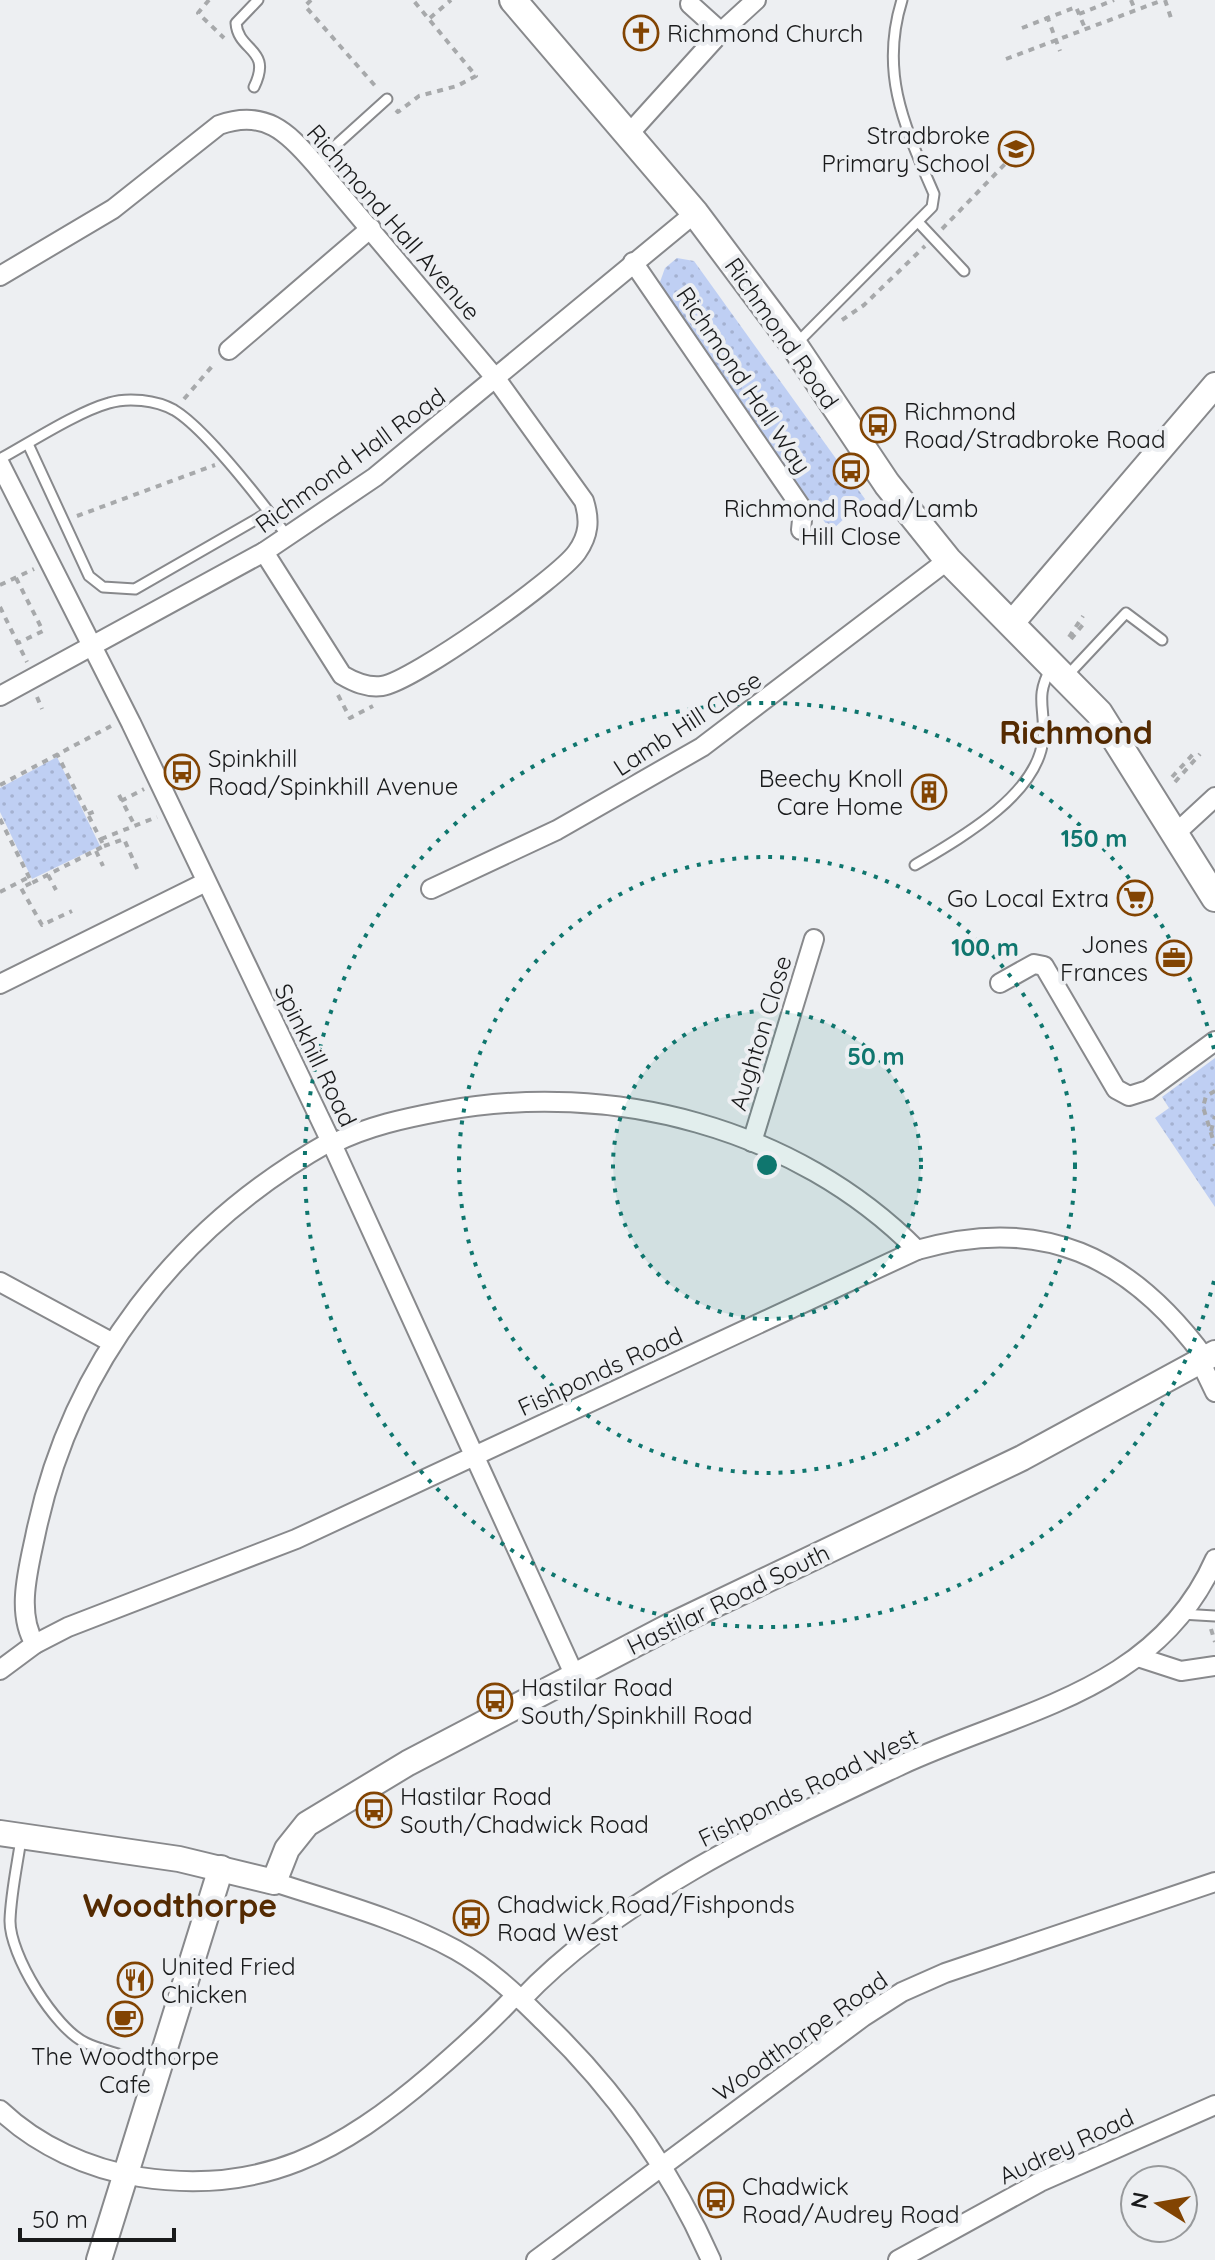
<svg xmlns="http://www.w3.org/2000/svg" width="1215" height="2260" viewBox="0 0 1215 2260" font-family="Quicksand,sans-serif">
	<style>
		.grass { fill: url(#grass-dots) }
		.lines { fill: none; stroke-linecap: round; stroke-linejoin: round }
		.service-casing { stroke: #88898c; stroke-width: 13 }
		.minor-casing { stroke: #88898c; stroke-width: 22 }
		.tertiary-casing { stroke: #88898c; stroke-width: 28 }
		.secondary-casing { stroke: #88898c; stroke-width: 30 }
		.path { stroke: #a7a9ab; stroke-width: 4; stroke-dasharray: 6 6; stroke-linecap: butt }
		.service { stroke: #fff; stroke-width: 9 }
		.minor { stroke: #fff; stroke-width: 18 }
		.tertiary { stroke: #fff; stroke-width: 24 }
		.secondary { stroke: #fff; stroke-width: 26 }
		.ring { fill: none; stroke: #0f766e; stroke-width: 4; stroke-dasharray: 4 8 }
		.labels { text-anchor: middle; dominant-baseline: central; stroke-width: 8; stroke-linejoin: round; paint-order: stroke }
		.poi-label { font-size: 24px; fill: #191a1b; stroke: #edeff2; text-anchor: start }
		.street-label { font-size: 24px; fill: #191a1b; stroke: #edeff2 }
		.district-label { font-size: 32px; font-weight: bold; fill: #542a01; stroke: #edeff2 }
		.centre { fill: #0f766e; stroke: #edeff2; stroke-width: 4 }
		.ring-label { font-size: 24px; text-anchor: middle; font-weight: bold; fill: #0f766e; stroke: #edeff2; stroke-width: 8; stroke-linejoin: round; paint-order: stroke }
	</style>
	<defs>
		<pattern id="grass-dots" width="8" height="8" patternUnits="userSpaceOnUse" patternTransform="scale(2)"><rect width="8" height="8" fill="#bfcff3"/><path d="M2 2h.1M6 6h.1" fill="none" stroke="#a4b1d0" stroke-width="1.8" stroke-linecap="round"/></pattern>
	</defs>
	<rect width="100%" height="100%" fill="#edeff2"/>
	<!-- grass -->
	<g class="grass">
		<polygon points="677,258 694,261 865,499 831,531 666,295 660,282 665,268"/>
		<polygon points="57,757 100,846 32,879 0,812 0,788"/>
		<polygon points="1215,1058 1215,1207 1155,1118 1169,1108 1162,1097"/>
	</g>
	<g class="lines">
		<!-- service casing -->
		<g class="service-casing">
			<g id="service">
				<path d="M254,87C273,48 238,52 236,23L258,0"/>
				<polyline points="315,164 387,99"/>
				<polyline points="919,223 964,271"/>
				<path d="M796,344L932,207L934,194C905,127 879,74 902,0"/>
				<polyline points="28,444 89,576 103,587 135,589 269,512"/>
				<path d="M0,459C31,442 77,412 109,403C128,397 156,400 174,410C206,429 264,505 288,537"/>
				<polyline points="1066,677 1126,613 1162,640"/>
				<path d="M915,865C959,839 1038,795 1043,739C1046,708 1034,698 1051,668"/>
				<polyline points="1181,1614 1215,1616"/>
				<path d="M21,1839C17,1866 11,1893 10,1920C9,1954 55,2029 86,2043C108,2053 135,2058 158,2065"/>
			</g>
		</g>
		<!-- minor casing -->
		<g class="minor-casing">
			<g id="minor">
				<polyline points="690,4 721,32"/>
				<polyline points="627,136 721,32 756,0"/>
				<polyline points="633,262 803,510 801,530"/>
				<path d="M0,276L113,209L219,125C264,109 287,131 315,164L497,380L584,501C590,520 589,535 577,552C559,578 412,682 382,686C367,688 354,682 342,675L264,552"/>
				<polyline points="229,350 371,228"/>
				<polyline points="0,464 131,723 332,1144 574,1674"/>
				<polyline points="0,696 264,552 375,477 695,213"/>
				<polyline points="1176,833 1215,797"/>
				<polyline points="431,889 557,830 702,747 948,560"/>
				<polyline points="1000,983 1034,964 1044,966 1116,1089 1129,1096 1148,1090 1215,1041"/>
				<polyline points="0,984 206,882"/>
				<polyline points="752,1142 814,939"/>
				<path d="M332,1144C367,1126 406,1118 443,1111C611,1080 795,1127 917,1250"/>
				<polyline points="0,1282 111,1342"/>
				<polyline points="1200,1361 1215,1392"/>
				<path d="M35,1644C16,1614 28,1570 35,1537C70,1365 177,1227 331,1141"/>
				<polyline points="1141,1658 1181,1671 1215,1666"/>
				<path d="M0,1670L35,1644L68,1627L296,1539L917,1250C1042,1214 1130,1256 1205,1358"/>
				<path d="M274,1882C335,1902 399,1919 456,1950C488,1968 515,1993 541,2019C614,2088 670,2167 711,2260"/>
				<path d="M521,2000C619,1896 774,1825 901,1765C1020,1710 1157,1691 1215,1559"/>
				<path d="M0,2110C38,2146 89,2169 140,2177C262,2196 342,2151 432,2074C461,2049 490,2023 516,1995"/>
				<polyline points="536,2260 863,2017 902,1992 945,1973 1215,1882"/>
				<polyline points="898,2260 1040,2182 1215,2105"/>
			</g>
		</g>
		<!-- tertiary casing -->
		<g class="tertiary-casing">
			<g id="tertiary">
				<polyline points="1011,624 1215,385"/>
				<polyline points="0,1833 179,1859 274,1882 287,1849 307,1824 408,1763 670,1626 1022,1458 1215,1353"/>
				<polyline points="99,2260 221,1868"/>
			</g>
		</g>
		<!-- secondary casing -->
		<g class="secondary-casing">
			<polyline id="secondary" points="513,0 695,213 794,345 887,484 948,560 1099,713 1215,898"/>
		</g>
		<!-- path -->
		<g class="path">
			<polyline points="209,0 198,13 224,38"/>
			<polyline points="311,0 305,6 377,88"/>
			<polyline points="1131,0 1135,10"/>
			<polyline points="1165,0 1171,18"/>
			<polyline points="1079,14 1114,0"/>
			<polyline points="1047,16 1060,51"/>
			<polyline points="430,18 451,0"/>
			<polyline points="1022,28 1076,7 1085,28"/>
			<polyline points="1006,59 1163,0"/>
			<polyline points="396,110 398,112 419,96 457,86 476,76 413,0"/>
			<polyline points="942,229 1006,163 1018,166"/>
			<polyline points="842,320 864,305 925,246"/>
			<polyline points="184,399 214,364"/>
			<polyline points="77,516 215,465"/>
			<polyline points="16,578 43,631 18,643"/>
			<polyline points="0,585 34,569"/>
			<polyline points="0,607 27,662"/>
			<polyline points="1069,637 1083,616"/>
			<polyline points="1071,639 1085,622"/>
			<polyline points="338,695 350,718 373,706"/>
			<polyline points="37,697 42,709"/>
			<polyline points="1172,777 1196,751"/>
			<polyline points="1175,782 1200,754"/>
			<polyline points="0,785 111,726"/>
			<polyline points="119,795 135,826"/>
			<polyline points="121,801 144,789"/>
			<polyline points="88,814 98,810"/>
			<polyline points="0,819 32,883 104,846 57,754"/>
			<polyline points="101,839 157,817"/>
			<polyline points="104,846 124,839 138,871"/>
			<polyline points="96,851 103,866"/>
			<polyline points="48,875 56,890"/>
			<polyline points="31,883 21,888 42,925 72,911"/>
			<polyline points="0,892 29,877"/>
			<polyline points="1215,1091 1206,1096 1203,1107 1215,1146"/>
			<polyline points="1211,1131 1215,1116"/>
			<polyline points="1211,1629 1215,1642"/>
		</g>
		<!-- service -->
		<use href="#service" class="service"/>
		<!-- minor -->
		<use href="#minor" class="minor"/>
		<!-- tertiary -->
		<use href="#tertiary" class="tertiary"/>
		<!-- secondary -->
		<use href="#secondary" class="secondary"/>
	</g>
	<!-- distance rings -->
	<circle cx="767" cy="1165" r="154" fill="#0f766e" fill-opacity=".12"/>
	<g class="ring">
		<circle cx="767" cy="1165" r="154"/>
		<circle cx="767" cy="1165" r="308"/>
		<path d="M1214 1281A462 462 0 1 1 1214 1049"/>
	</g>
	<!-- icons -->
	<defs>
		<g id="church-ring" transform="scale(1.8)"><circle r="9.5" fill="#edeff2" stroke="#824402" stroke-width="1.5"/><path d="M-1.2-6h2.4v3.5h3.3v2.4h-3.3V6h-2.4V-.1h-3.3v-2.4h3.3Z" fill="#824402"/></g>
		<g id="school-ring" transform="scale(1.8)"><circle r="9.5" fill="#edeff2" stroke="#824402" stroke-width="1.5"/><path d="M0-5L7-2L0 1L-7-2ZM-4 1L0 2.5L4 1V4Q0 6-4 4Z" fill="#824402"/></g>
		<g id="bus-ring" transform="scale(1.8)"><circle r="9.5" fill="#edeff2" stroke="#824402" stroke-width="1.5"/><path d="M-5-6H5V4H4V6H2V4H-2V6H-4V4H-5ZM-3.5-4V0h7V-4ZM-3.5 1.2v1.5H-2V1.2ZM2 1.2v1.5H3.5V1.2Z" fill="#824402"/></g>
		<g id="building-ring" transform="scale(1.8)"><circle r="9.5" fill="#edeff2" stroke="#824402" stroke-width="1.5"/><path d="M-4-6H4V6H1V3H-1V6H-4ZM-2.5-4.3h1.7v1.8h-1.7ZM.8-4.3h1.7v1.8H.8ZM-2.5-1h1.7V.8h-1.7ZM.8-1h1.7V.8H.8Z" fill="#824402"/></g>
		<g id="supermarket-ring" transform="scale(1.8)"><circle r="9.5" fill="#edeff2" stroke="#824402" stroke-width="1.5"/><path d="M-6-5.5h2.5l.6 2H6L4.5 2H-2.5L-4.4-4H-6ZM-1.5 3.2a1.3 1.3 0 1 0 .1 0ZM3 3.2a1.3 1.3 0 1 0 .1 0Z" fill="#824402"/></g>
		<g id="office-ring" transform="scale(1.8)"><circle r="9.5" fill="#edeff2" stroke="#824402" stroke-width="1.5"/><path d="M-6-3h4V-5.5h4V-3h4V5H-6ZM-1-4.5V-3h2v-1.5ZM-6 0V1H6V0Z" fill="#824402"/></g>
		<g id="restaurant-ring" transform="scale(1.8)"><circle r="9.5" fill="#edeff2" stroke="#824402" stroke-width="1.5"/><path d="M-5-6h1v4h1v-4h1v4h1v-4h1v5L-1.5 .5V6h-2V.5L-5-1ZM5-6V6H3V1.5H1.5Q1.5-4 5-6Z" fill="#824402"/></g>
		<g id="cafe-ring" transform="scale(1.8)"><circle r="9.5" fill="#edeff2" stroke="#824402" stroke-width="1.5"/><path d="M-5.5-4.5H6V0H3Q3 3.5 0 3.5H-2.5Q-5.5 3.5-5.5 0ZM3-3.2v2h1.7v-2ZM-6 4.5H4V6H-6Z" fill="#824402"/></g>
	</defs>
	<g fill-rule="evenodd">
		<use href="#church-ring" x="641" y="33"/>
		<use href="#school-ring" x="1016" y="149"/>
		<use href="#bus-ring" x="878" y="425"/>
		<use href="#bus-ring" x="851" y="471"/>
		<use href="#bus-ring" x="182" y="772"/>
		<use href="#building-ring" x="929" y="792"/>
		<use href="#supermarket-ring" x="1135" y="898"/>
		<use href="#office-ring" x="1174" y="958"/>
		<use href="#bus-ring" x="495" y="1701"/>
		<use href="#bus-ring" x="374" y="1810"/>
		<use href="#bus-ring" x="471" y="1918"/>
		<use href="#restaurant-ring" x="135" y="1980"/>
		<use href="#cafe-ring" x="125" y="2019"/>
		<use href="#bus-ring" x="716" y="2200"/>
	</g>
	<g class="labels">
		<!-- poi labels -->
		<g class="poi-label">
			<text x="667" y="33">Richmond Church</text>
			<text x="990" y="135" text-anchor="end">Stradbroke<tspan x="990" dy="28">Primary School</tspan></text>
			<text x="904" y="411">Richmond<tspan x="904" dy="28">Road/Stradbroke Road</tspan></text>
			<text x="851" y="508" text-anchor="middle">Richmond Road/Lamb<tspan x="851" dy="28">Hill Close</tspan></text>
			<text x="208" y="758">Spinkhill<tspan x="208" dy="28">Road/Spinkhill Avenue</tspan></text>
			<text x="903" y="778" text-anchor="end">Beechy Knoll<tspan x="903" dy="28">Care Home</tspan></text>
			<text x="1109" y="898" text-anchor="end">Go Local Extra</text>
			<text x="1148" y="944" text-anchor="end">Jones<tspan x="1148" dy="28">Frances</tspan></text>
			<text x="521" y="1687">Hastilar Road<tspan x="521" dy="28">South/Spinkhill Road</tspan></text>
			<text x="400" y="1796">Hastilar Road<tspan x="400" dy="28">South/Chadwick Road</tspan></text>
			<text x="497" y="1904">Chadwick Road/Fishponds<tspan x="497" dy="28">Road West</tspan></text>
			<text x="161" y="1966">United Fried<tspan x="161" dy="28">Chicken</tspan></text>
			<text x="125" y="2056" text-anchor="middle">The Woodthorpe<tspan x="125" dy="28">Cafe</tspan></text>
			<text x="742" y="2186">Chadwick<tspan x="742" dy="28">Road/Audrey Road</tspan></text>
		</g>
		<!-- street labels -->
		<g class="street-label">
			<text transform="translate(394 222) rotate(49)">Richmond Hall Avenue</text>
			<text transform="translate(782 333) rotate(55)">Richmond Road</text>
			<text transform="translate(744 380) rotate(56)">Richmond Hall Way</text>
			<text transform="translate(350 460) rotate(-36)">Richmond Hall Road</text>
			<text transform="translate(687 723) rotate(-33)">Lamb Hill Close</text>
			<text transform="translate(760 1033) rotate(-73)">Aughton Close</text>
			<text transform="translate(316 1055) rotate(64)">Spinkhill Road</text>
			<text transform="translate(600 1371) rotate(-25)">Fishponds Road</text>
			<text transform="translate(728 1599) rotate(-26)">Hastilar Road South</text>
			<text transform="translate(808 1787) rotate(-26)">Fishponds Road West</text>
			<text transform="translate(800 2036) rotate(-35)">Woodthorpe Road</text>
			<text transform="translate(1066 2146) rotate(-25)">Audrey Road</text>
		</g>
		<!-- district labels -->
		<g class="district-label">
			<text x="1076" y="732">Richmond</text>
			<text x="180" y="1905">Woodthorpe</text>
		</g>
	</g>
	<circle cx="767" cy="1165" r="12" class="centre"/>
	<g class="ring-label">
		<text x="1094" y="847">150 m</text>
		<text x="985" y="956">100 m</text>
		<text x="876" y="1065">50 m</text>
	</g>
	<!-- north arrow -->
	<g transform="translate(1159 2204) rotate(281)"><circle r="38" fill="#edeff2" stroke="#989a9c" stroke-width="2"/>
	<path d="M0-6L14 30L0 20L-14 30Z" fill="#824402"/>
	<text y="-12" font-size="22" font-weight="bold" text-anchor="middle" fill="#191a1b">N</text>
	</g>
	<!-- scale -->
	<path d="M20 2228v12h154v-12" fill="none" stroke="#191a1b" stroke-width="4"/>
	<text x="32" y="2228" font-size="24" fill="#191a1b" stroke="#edeff2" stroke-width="6" paint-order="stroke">50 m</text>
</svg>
